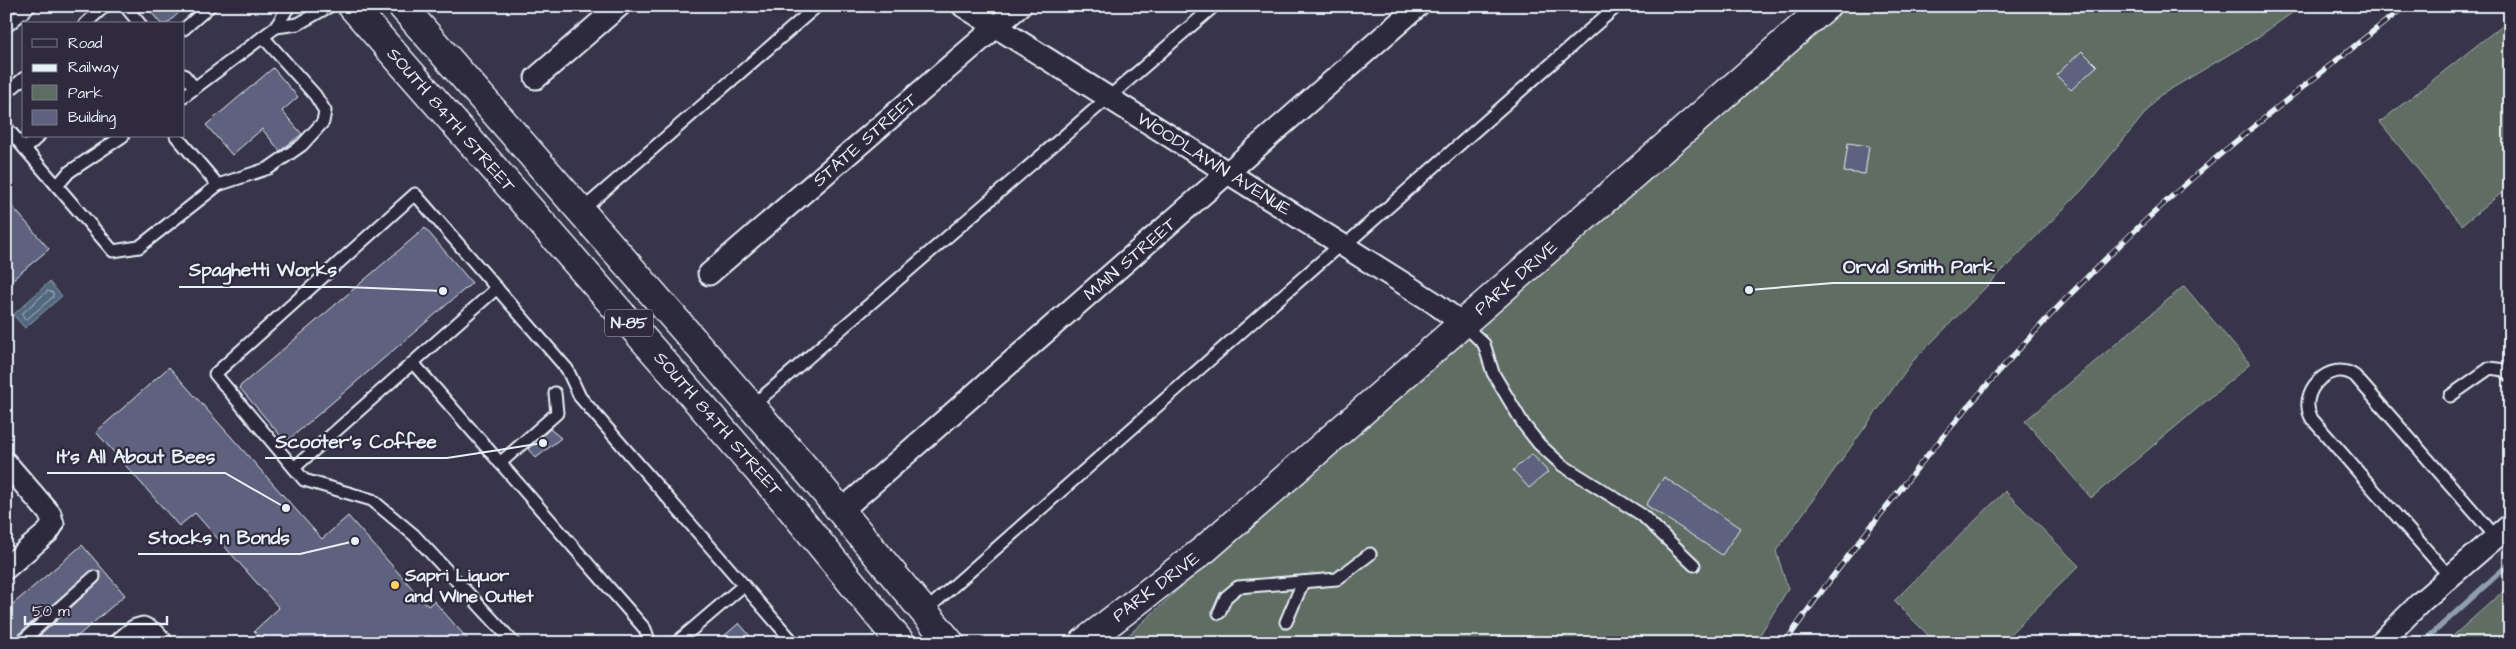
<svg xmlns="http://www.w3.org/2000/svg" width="2516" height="649" viewBox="0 0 2516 649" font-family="'Architects Daughter',sans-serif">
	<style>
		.green { fill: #5e6d63; stroke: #a3afae }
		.water { fill: #53687f; stroke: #8f9faf }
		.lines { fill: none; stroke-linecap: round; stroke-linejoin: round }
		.shore { stroke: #acbac8; stroke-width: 1 }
		.stream { stroke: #8f9faf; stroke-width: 5.5 }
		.building { fill: #5e627e; stroke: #e8f1f8 }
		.service-casing { stroke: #e8f1f8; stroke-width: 15 }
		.minor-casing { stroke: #e8f1f8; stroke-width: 25 }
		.tertiary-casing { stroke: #e8f1f8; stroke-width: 31 }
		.primary-casing { stroke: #e8f1f8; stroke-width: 31 }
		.service { stroke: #2f2a3d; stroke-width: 11 }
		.minor { stroke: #2f2a3d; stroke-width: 21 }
		.tertiary { stroke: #2f2a3d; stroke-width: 28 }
		.primary { stroke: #2f2a3d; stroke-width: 28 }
		.rail-casing { stroke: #e8f1f8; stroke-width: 5.5 }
		.rail { stroke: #2f2a3d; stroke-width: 4; stroke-dasharray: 11; stroke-linecap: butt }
		.poi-dot { fill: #ffd166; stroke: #2f2a3d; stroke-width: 2 }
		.labels { text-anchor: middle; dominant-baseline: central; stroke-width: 4.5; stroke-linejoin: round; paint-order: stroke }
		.shield { fill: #2f2a3d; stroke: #b0b5c0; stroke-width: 1 }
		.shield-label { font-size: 16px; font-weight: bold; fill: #e8f1f8 }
		.street-label { font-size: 18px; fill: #e8f1f8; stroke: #2f2a3d }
		.poi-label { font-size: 18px; font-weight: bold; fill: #e8f1f8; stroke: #2f2a3d; text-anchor: start }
		.leader { fill: none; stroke: #e8f1f8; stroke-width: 2 }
		.callout-dot { fill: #e8f1f8; stroke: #2f2a3d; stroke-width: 2 }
		.callout-label { font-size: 19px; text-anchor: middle; font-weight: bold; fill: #e8f1f8; stroke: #2f2a3d; stroke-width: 4.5; stroke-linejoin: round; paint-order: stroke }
	</style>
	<rect width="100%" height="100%" fill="#38354a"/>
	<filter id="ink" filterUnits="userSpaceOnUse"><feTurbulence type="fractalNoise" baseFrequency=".02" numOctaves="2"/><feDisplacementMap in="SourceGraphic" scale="10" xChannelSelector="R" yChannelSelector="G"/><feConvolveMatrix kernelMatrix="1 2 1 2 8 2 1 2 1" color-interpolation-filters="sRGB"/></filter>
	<g filter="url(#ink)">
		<!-- green -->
		<g class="green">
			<polygon points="1840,6 2302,6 2255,39 2159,96 2084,188 1912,362 1776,551 1788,589 1755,643 1120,643 1248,525"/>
			<polygon points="2510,19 2510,186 2462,225 2380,122"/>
			<polygon points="2184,286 2250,364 2091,498 2025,421"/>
			<polygon points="2005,491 2079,566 2001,643 1936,643 1894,601"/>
			<polygon points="2510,585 2510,643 2445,643"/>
		</g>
		<!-- water -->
		<polygon class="water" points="49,282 62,296 25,328 13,315"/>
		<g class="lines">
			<!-- shore -->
			<polygon class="shore" points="48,291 53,293 53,297 27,319 24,319 22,314"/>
			<!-- stream -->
			<polyline class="stream" points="2422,643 2510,563"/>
		</g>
		<!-- building -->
		<g class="building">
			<polygon points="146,6 186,6 167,24 161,24"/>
			<polygon points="2082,51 2097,66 2071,90 2056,75"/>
			<polygon points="273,68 298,97 282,111 302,134 280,151 262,129 232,155 206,125"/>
			<polygon points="1848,143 1869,146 1865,174 1844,172"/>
			<polygon points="6,199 49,249 6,285"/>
			<polygon points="425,228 472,283 286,442 239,387"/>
			<polygon points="169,367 322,539 348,516 428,606 434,601 471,643 264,643 254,631 279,608 195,513 179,526 96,432"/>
			<polygon points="550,429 561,438 536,458 528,449"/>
			<polygon points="1532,454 1548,472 1529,488 1513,470"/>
			<polygon points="1664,477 1740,528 1722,555 1646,505"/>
			<polygon points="82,545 125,595 70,643 32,643 99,582 100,572 92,570 15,637 13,643 6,643 6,610"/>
			<polygon points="739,623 756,643 716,643"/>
		</g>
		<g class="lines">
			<!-- service casing -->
			<g class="service-casing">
				<g id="service">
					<polyline points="125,6 140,24"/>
					<polyline points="289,6 276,27 298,24 330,6"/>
					<polyline points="85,24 105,6"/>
					<polyline points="6,27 30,6"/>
					<polyline points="184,29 210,6"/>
					<polyline points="184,75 195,88"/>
					<polyline points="6,93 24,78"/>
					<polyline points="184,96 276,27"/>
					<polyline points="6,127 57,186"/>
					<polyline points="123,136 69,172 57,186 113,251 139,247 218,185 176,136"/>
					<polyline points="25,149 39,136"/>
					<polyline points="218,185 269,168 302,145 323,122 325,111 315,95 263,37"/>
					<polyline points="581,211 817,6"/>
					<polyline points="1344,246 1617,6"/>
					<polyline points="1463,324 1484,344 1493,373 1524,425 1539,444 1562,465 1642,515 1694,565"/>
					<polyline points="413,363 645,629 650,643"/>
					<polyline points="2450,396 2490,368 2504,370 2510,376"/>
					<polyline points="751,407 1214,6"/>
					<polyline points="500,463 557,413 555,393"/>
					<polyline points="294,468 497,288"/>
					<path d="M2450,577L2312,419C2296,393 2330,358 2355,376L2496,537"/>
					<polyline points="924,612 1341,244"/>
					<polyline points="1219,613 1226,597 1238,587 1337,579 1370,554"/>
					<polyline points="1286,622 1303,582"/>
					<polyline points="20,643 94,577"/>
					<polyline points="514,643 414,535 372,500 304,480 215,374 415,194 567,369 580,397 794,643"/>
					<polyline points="676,643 744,585"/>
				</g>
			</g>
			<!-- minor casing -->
			<g class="minor-casing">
				<g id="minor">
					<polyline points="963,6 1433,302 1463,324"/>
					<polyline points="536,78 619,6"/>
					<polyline points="709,274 1020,6"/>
					<polyline points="6,463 50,514 53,524 48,532 6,568"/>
					<polyline points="841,511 1418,6"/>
					<polyline points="121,643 136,630 143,628 154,634 162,643"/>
					<polyline points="2380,643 2422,601 2510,525"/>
				</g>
			</g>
			<!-- tertiary casing -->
			<g class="tertiary-casing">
				<polyline id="tertiary" points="1083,643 1205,549 1826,6"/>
			</g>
			<!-- primary casing -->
			<g class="primary-casing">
				<g id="primary">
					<polyline points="352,6 784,500 901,643"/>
					<polyline points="402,6 811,475 950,643"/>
				</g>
			</g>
			<!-- service -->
			<use href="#service" class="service"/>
			<!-- minor -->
			<use href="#minor" class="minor"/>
			<!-- tertiary -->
			<use href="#tertiary" class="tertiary"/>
			<!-- primary -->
			<use href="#primary" class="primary"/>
			<!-- rail casing -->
			<g class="rail-casing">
				<path id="rail" d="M1785,643C1817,595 1852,551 1887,506C1978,389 2078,279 2189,181C2259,120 2333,64 2405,6"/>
			</g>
			<!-- rail -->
			<use href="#rail" class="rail"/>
		</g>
	</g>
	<!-- markers -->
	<circle class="poi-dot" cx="395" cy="585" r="5"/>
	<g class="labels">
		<!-- shield labels -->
		<rect class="shield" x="605" y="309.5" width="48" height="27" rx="4"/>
		<g class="shield-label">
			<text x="629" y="323">N-85</text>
		</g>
		<!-- street labels -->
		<g class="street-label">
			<text transform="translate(451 120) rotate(49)">SOUTH 84TH STREET</text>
			<text transform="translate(865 140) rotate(-41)">STATE STREET</text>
			<text transform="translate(1214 164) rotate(32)">WOODLAWN AVENUE</text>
			<text transform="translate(1130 259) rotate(-41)">MAIN STREET</text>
			<text transform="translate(1516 278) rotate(-41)">PARK DRIVE</text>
			<text transform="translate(718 424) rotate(49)">SOUTH 84TH STREET</text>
			<text transform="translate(1156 587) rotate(-37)">PARK DRIVE</text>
		</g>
		<!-- poi labels -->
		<g class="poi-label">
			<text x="405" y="575">Sapri Liquor<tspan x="405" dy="21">and WIne Outlet</tspan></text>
		</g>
	</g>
	<!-- callouts -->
	<path class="leader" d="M1749 290L1833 283H2005M443 291L347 287H179M543 443L447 458H265M286 508L225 473H47M355 541L300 554H138"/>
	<g class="callout-dot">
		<circle cx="1749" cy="290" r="5"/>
		<circle cx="443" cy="291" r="5"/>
		<circle cx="543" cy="443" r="5"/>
		<circle cx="286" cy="508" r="5"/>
		<circle cx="355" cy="541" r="5"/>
	</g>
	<g class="callout-label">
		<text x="1919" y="273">Orval Smith Park</text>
		<text x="263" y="276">Spaghetti Works</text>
		<text x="356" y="448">Scooter's Coffee</text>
		<text x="136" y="463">It's All About Bees</text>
		<text x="219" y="544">Stocks n Bonds</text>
	</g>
	<!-- margin -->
	<rect width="2516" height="649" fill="none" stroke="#2f2a3d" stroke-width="25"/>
	<rect x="12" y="12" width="2491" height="624" fill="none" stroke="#e8f1f8" stroke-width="2" filter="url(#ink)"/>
	<!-- legend -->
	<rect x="22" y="22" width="162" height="115" fill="#2f2a3d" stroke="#797a88"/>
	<rect x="32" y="39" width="25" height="8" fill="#2f2a3d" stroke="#797a88"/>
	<text x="68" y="48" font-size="15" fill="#e8f1f8">Road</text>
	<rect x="32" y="64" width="25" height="8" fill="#e8f1f8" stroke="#797a88"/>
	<text x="68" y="72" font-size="15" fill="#e8f1f8">Railway</text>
	<rect x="32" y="85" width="25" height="15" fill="#5e6d63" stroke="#797a88"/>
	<text x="68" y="98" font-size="15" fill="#e8f1f8">Park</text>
	<rect x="32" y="110" width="25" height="15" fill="#5e627e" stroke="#797a88"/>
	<text x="68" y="122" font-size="15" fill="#e8f1f8">Building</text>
	<!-- scale -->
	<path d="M25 616v8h142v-8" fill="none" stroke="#e8f1f8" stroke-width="2.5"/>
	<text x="32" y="616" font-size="15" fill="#e8f1f8" stroke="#2f2a3d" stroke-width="4" paint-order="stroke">50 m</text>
</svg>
